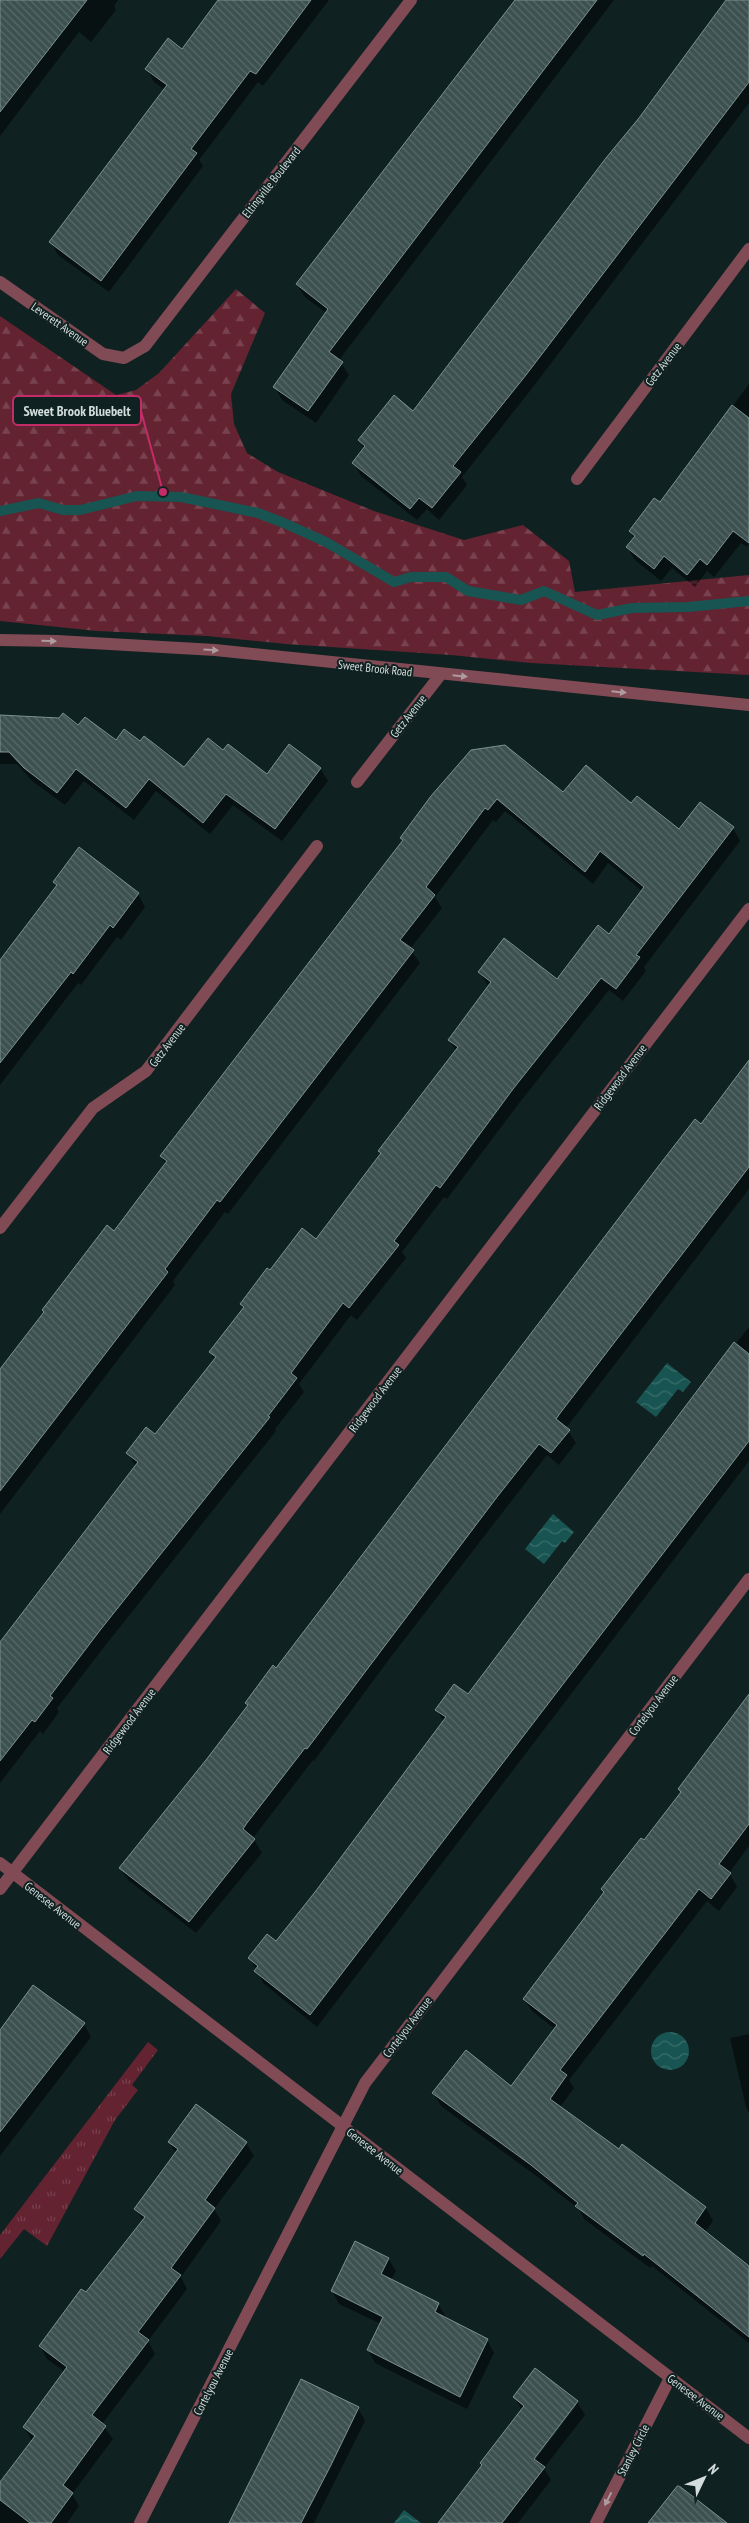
<svg xmlns="http://www.w3.org/2000/svg" width="749" height="2523" viewBox="0 0 749 2523" font-family="'PT Sans Narrow',sans-serif">
	<style>
		.grass { fill: url(#grass-tufts) }
		.forest { fill: url(#forest-firs) }
		.water { fill: url(#water-waves) }
		.shadow { fill: #0007; fill-rule: evenodd }
		.lines { fill: none; stroke-linecap: round; stroke-linejoin: round }
		.stream { stroke: #185552; stroke-width: 10 }
		.building { fill: url(#building-back-hatch); stroke: #7c9290 }
		.minor { stroke: #804b54; stroke-width: 12 }
		.oneway { fill: #ad9b9f }
		.labels { text-anchor: middle; dominant-baseline: central; stroke-width: 4; stroke-linejoin: round; paint-order: stroke }
		.street-label { font-size: 12px; fill: #d2dddc; stroke: #0f2120 }
		.leader { fill: none; stroke: #c42c68; stroke-width: 2 }
		.callout-dot { fill: #c42c68; stroke: #0f2120; stroke-width: 2 }
		.callout { fill: #0f2120; stroke: #c42c68; stroke-width: 2 }
		.callout-label { font-size: 14px; text-anchor: middle; font-weight: bold; fill: #d2dddc }
	</style>
	<defs>
		<pattern id="grass-tufts" width="24" height="20" patternUnits="userSpaceOnUse" patternTransform="scale(1.25)"><rect width="24" height="20" fill="#632331"/><path d="M3 7l-1-3M5 7V3M7 7l1-3M15 17l-1-3M17 17v-4M19 17l1-3" fill="none" stroke="#78424e"/></pattern>
		<pattern id="forest-firs" width="22" height="20" patternUnits="userSpaceOnUse" patternTransform="scale(1.25)"><rect width="22" height="20" fill="#632331"/><path d="M5 1l3.5 6h-7zM16 11l3.5 6h-7z" fill="#78424e"/></pattern>
		<pattern id="water-waves" width="16" height="10" patternUnits="userSpaceOnUse" patternTransform="scale(1.25)"><rect width="16" height="10" fill="#185552"/><path d="M0 5q4-4 8 0t8 0" fill="none" stroke="#396d6a"/></pattern>
		<pattern id="building-back-hatch" width="6" height="6" patternUnits="userSpaceOnUse" patternTransform="scale(1.25)"><rect width="6" height="6" fill="#3d5150"/><path d="M-1 5l2 2M0 0l6 6M5-1l2 2" fill="none" stroke="#586a69"/></pattern>
	</defs>
	<rect width="100%" height="100%" fill="#0f2120"/>
	<!-- grass -->
	<polygon class="grass" points="148,2042 158,2050 132,2085 138,2090 115,2120 47,2246 24,2229 0,2259 0,2235"/>
	<!-- forest -->
	<polygon class="forest" points="236,289 265,313 231,394 234,424 247,453 278,472 374,511 464,540 523,525 569,561 575,592 749,575 749,675 531,663 451,655 286,644 207,636 97,631 0,621 0,316 116,395 136,390 159,373"/>
	<!-- water -->
	<g class="water">
		<polygon points="667,1363 691,1382 683,1392 678,1389 656,1417 636,1402"/>
		<polygon points="553,1514 574,1532 565,1543 562,1541 544,1564 525,1549"/>
		<circle cx="670" cy="2051" r="19"/>
		<polygon points="404,2510 421,2523 394,2523"/>
	</g>
	<!-- shadow -->
	<g class="shadow">
		<polygon points="8,0 118,0 114,6 116,10 91,42 79,32 0,136 0,10"/>
		<polygon points="219,0 329,0 263,86 258,82 199,160 203,166 109,292 58,255 51,242 165,90 154,82 147,69 182,50"/>
		<polygon points="515,0 614,0 339,360 349,375 316,423 282,400 275,387 326,313 305,297 297,285"/>
		<polygon points="729,0 749,0 749,103 533,387 462,477 467,485 439,520 427,509 417,520 361,476 354,463 364,449 359,440 414,412"/>
		<polygon points="749,384 749,544 747,547 741,543 714,577 707,571 695,587 672,568 661,581 635,560 627,547 634,538 630,531 660,504"/>
		<polygon points="0,716 79,726 116,742 140,743 185,769 223,752 267,776 320,768 328,781 282,841 233,805 210,834 156,791 134,820 84,781 65,805 32,781 17,764 0,764"/>
		<polygon points="563,794 631,805 679,831 733,828 740,841 644,967 646,971 623,1001 609,990 520,1102 447,1199 444,1197 402,1252 406,1258 357,1320 351,1315 299,1384 304,1392 275,1429 276,1431 108,1642 57,1708 59,1712 43,1734 40,1731 0,1783 0,1644 136,1467 128,1453 155,1436 215,1360 210,1352 244,1309 241,1304 270,1272 317,1241 382,1154 379,1151 456,1051 449,1040 489,987 480,973 558,980 610,936 642,891 608,863 593,884 505,811 496,822 493,820 435,897 442,908 410,949 420,963 228,1214 225,1212 173,1281 175,1285 0,1514 0,1371 114,1232 166,1164 161,1156 404,841 432,797"/>
		<polygon points="54,882 138,894 145,907 121,940 117,937 81,985 78,983 0,1085 0,962 57,887"/>
		<polygon points="749,1062 749,1189 566,1428 576,1443 559,1465 547,1455 390,1658 314,1761 313,1760 253,1838 262,1853 196,1933 128,1880 120,1868 207,1760 248,1706 246,1703 277,1669 702,1126"/>
		<polygon points="749,1327 749,1461 317,2027 263,1983 250,1958 277,1942 444,1723 437,1710 468,1695 669,1427"/>
		<polygon points="749,1700 749,1846 729,1873 737,1887 719,1911 707,1901 569,2080 574,2088 560,2107 619,2151 623,2146 706,2208 713,2221 704,2233 749,2268 749,2343 652,2266 650,2268 584,2219 579,2209 539,2178 441,2106 433,2093 512,2088 555,2029 532,2011 524,1999 681,1793 679,1789"/>
		<polygon points="84,2024 91,2037 0,2156 0,2034"/>
		<polygon points="749,2034 749,2113 746,2107 730,2038"/>
		<polygon points="196,2106 246,2143 254,2156 214,2209 221,2221 181,2277 187,2289 148,2341 155,2354 102,2424 113,2439 72,2494 79,2506 67,2523 0,2523 0,2484 32,2441 24,2427 65,2372 47,2359 40,2346 86,2294 143,2221 136,2209 176,2154 169,2142"/>
		<polygon points="388,2258 396,2271 391,2280 438,2304 446,2317 445,2319 487,2340 494,2353 467,2409 375,2363 368,2350 381,2324 339,2304 332,2291"/>
		<path d="M535,2369L577,2402L585,2415L544,2468L551,2480L518,2523H442L522,2410L514,2397ZM574,2405H577L532,2464L530,2463Z"/>
		<polygon points="358,2408 365,2421 314,2523 231,2523"/>
	</g>
	<g class="lines">
		<!-- stream -->
		<polyline class="stream" points="0,511 39,503 63,510 80,510 137,496 181,497 258,513 284,523 326,542 394,582 411,577 446,577 468,591 521,600 544,591 597,615 632,608 688,607 749,601"/>
	</g>
	<!-- building -->
	<g class="building">
		<polygon points="0,0 87,0 0,112"/>
		<polygon points="218,0 311,0 256,74 250,71 191,149 197,153 101,281 49,242 167,85 145,69 168,38 182,49"/>
		<polygon points="515,0 597,0 329,352 343,362 308,411 273,387 328,309 296,284"/>
		<polygon points="726,0 749,0 749,82 526,375 453,466 461,472 432,508 419,498 410,509 352,463 365,446 358,440 394,395 413,411 606,158 639,118"/>
		<polygon points="732,405 749,418 749,543 733,531 707,565 700,559 687,575 664,556 654,569 626,547 635,536 629,531 654,498 660,502"/>
		<polygon points="63,713 78,725 85,717 116,740 124,729 140,741 144,736 184,767 208,738 223,750 228,744 267,774 289,744 321,768 275,829 226,794 203,823 149,779 126,808 76,769 57,793 24,768 9,752 0,752 0,715 59,718"/>
		<polygon points="505,745 563,792 586,765 631,803 637,796 679,829 700,802 734,827 636,955 640,957 616,989 601,978 513,1089 440,1188 436,1185 394,1241 399,1245 349,1308 343,1303 291,1373 297,1378 268,1416 270,1417 101,1629 50,1696 53,1698 35,1722 32,1720 0,1761 0,1642 138,1462 126,1453 146,1427 155,1434 216,1357 209,1352 244,1307 240,1304 267,1268 270,1270 302,1228 316,1239 381,1153 378,1151 458,1047 448,1040 491,982 478,972 504,938 557,979 598,925 609,934 644,887 600,851 585,872 497,799 488,810 485,808 426,887 435,895 400,940 414,950 220,1202 217,1200 165,1269 168,1272 0,1491 0,1369 44,1312 42,1310 107,1225 114,1231 138,1199 167,1161 160,1156 403,840 400,838 431,796 471,750"/>
		<polygon points="79,847 139,893 113,928 110,925 73,974 71,972 0,1063 0,960 57,885 53,882"/>
		<polygon points="749,1060 749,1167 561,1412 556,1419 570,1430 551,1453 539,1444 497,1497 307,1749 305,1748 247,1823 243,1829 255,1839 189,1922 119,1868 206,1760 248,1705 245,1703 273,1665 276,1668 657,1168 695,1119 701,1124"/>
		<polygon points="734,1342 749,1354 749,1441 310,2015 254,1971 258,1966 248,1958 267,1934 276,1941 315,1892 446,1717 435,1710 454,1684 468,1694"/>
		<polygon points="749,1694 749,1824 719,1864 731,1873 711,1899 699,1889 560,2070 567,2075 550,2099 619,2149 622,2144 706,2207 695,2223 749,2266 749,2337 644,2254 643,2256 575,2206 578,2203 531,2165 432,2093 466,2050 511,2086 557,2025 523,1999 604,1892 601,1889 641,1838 644,1840 681,1792 678,1789"/>
		<polygon points="33,1985 85,2023 0,2132 0,2030"/>
		<polygon points="196,2104 247,2142 205,2200 215,2208 171,2268 181,2275 138,2332 149,2340 92,2415 106,2426 63,2485 73,2493 51,2523 30,2523 0,2500 0,2482 35,2436 23,2427 67,2367 39,2346 81,2289 86,2292 145,2217 134,2209 178,2149 168,2142"/>
		<polygon points="355,2241 389,2258 381,2274 439,2303 435,2312 488,2339 460,2397 367,2350 383,2317 331,2291"/>
		<polygon points="535,2368 578,2401 534,2459 545,2467 502,2523 438,2523 482,2465 480,2463 524,2406 513,2397"/>
		<polygon points="301,2379 359,2407 331,2465 301,2523 229,2523"/>
		<polygon points="678,2485 727,2523 648,2523"/>
	</g>
	<g class="lines">
		<!-- minor -->
		<g class="minor">
			<polyline points="0,282 103,354 124,358 145,346 411,0"/>
			<polyline points="577,479 749,249"/>
			<polyline points="0,640 57,641 215,650 749,705"/>
			<polyline points="357,782 441,674"/>
			<polyline points="0,1228 93,1108 146,1071 317,846"/>
			<polyline points="0,1863 749,2438"/>
			<polyline points="0,1889 749,909"/>
			<polyline points="140,2523 365,2083 749,1579"/>
			<polyline points="596,2523 670,2378"/>
		</g>
	</g>
	<!-- one-way arrows -->
	<defs><path id="oneway-solid" d="M-6-.8H1V-3.2L6.5 0L1 3.2V.8H-6Z" transform="scale(1.25)"/></defs>
	<g class="oneway">
		<use href="#oneway-solid" transform="translate(49 641) rotate(1)"/>
		<use href="#oneway-solid" transform="translate(211 650) rotate(4)"/>
		<use href="#oneway-solid" transform="translate(460 676) rotate(6)"/>
		<use href="#oneway-solid" transform="translate(619 692) rotate(6)"/>
		<use href="#oneway-solid" transform="translate(608 2499) rotate(117)"/>
	</g>
	<g class="labels">
		<!-- street labels -->
		<g class="street-label">
			<text transform="translate(271 182) rotate(-52)">Eltingville Boulevard</text>
			<text transform="translate(60 324) rotate(35)">Leverett Avenue</text>
			<text transform="translate(663 364) rotate(-53)">Getz Avenue</text>
			<text transform="translate(375 668) rotate(6)">Sweet Brook Road</text>
			<text transform="translate(408 716) rotate(-52)">Getz Avenue</text>
			<text transform="translate(167 1045) rotate(-53)">Getz Avenue</text>
			<text transform="translate(620 1077) rotate(-53)">Ridgewood Avenue</text>
			<text transform="translate(375 1399) rotate(-53)">Ridgewood Avenue</text>
			<text transform="translate(653 1705) rotate(-53)">Cortelyou Avenue</text>
			<text transform="translate(129 1721) rotate(-53)">Ridgewood Avenue</text>
			<text transform="translate(53 1905) rotate(38)">Genesee Avenue</text>
			<text transform="translate(407 2027) rotate(-53)">Cortelyou Avenue</text>
			<text transform="translate(375 2151) rotate(38)">Genesee Avenue</text>
			<text transform="translate(213 2382) rotate(-63)">Cortelyou Avenue</text>
			<text transform="translate(696 2397) rotate(37)">Genesee Avenue</text>
			<text transform="translate(633 2450) rotate(-63)">Stanley Circle</text>
		</g>
	</g>
	<!-- callouts -->
	<path class="leader" d="M163 492L141 411"/>
	<circle class="callout-dot" cx="163" cy="492" r="5"/>
	<rect class="callout" x="13" y="396" width="128" height="29" rx="5"/>
	<g class="callout-label">
		<text x="77" y="416">Sweet Brook Bluebelt</text>
	</g>
	<!-- north arrow -->
	<g transform="translate(704 2478) rotate(47)" stroke="#0f2120" stroke-width="4" paint-order="stroke">
	<path d="M0-4L9 19L0 12L-9 19Z" fill="#d2dddc"/>
	<text y="-8" font-size="14" font-weight="bold" text-anchor="middle" fill="#d2dddc">N</text>
	</g>
</svg>
